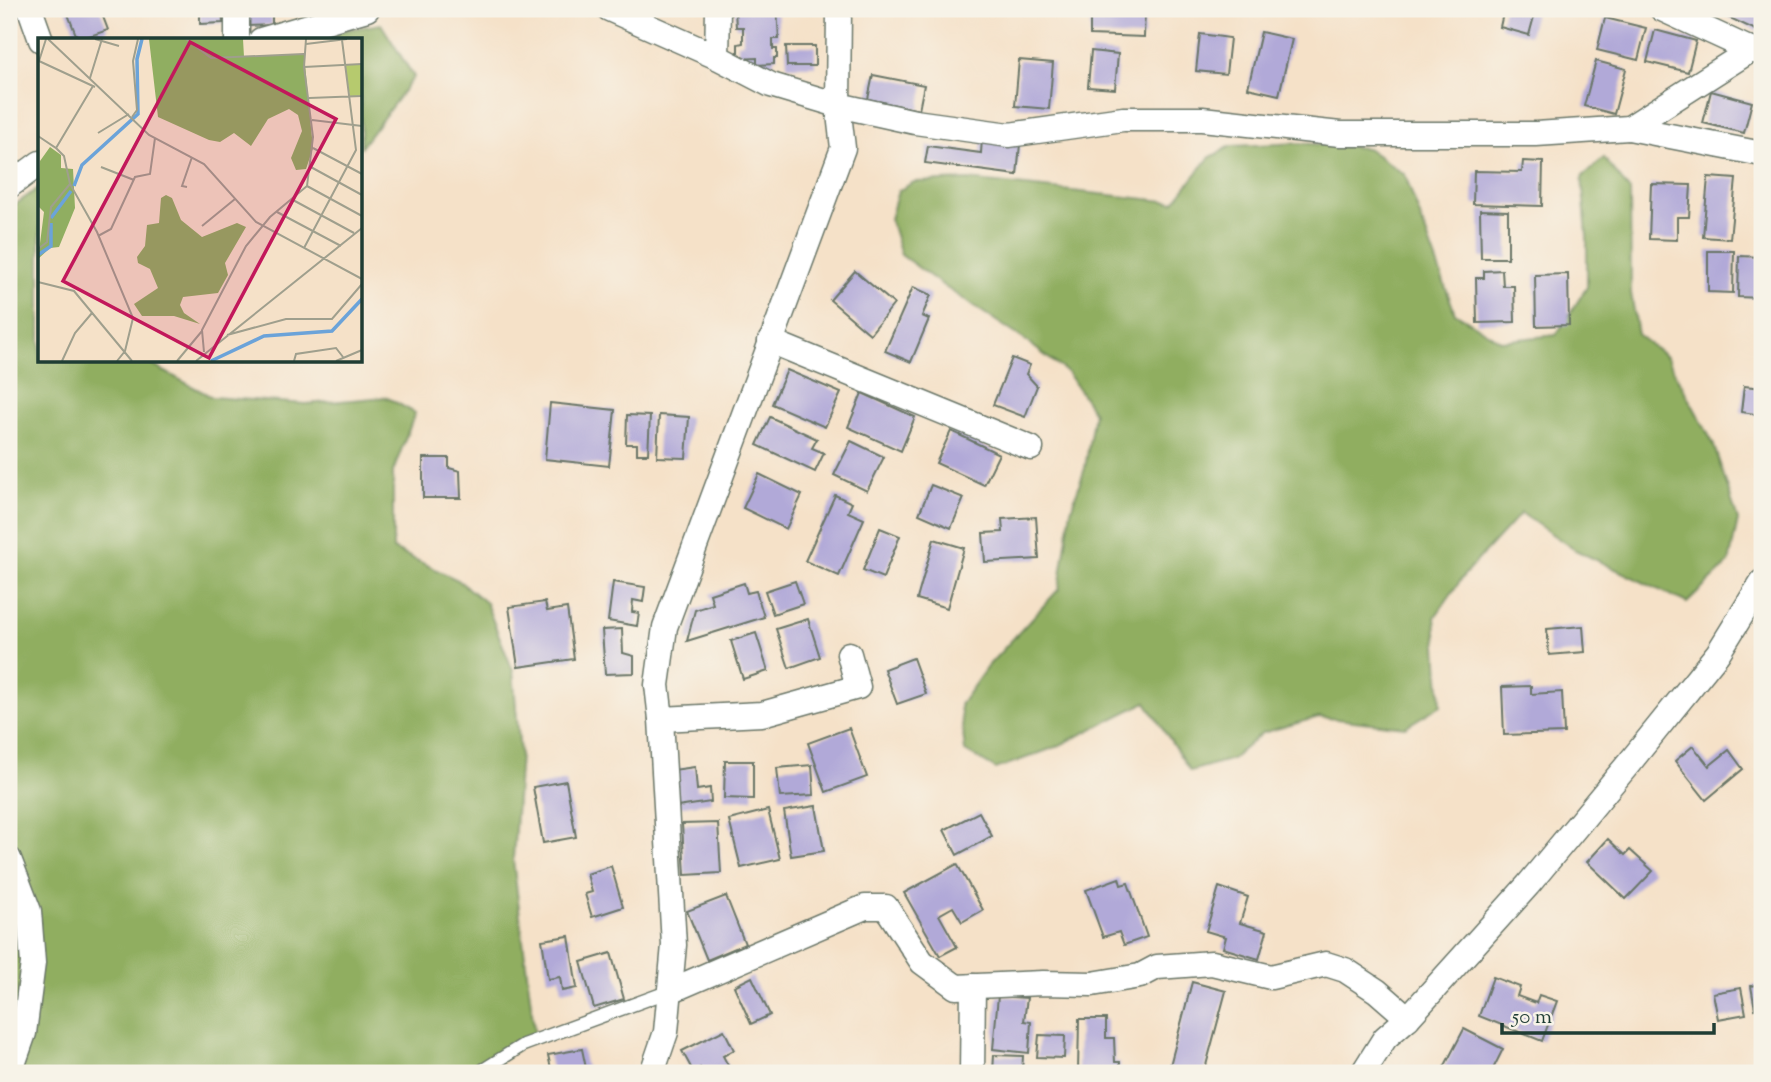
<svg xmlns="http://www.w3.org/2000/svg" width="1771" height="1082" viewBox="0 0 1771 1082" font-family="'Sorts Mill Goudy',serif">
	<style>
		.forest { fill: #90ae61; stroke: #58764a; stroke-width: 2 }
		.building { fill: #b1a9d8 }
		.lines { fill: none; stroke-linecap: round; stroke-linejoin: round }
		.service-casing { stroke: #6a7668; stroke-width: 15 }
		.minor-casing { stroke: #6a7668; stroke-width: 27 }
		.service { stroke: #fff; stroke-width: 12 }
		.minor { stroke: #fff; stroke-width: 24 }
		.inset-river { fill: none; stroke: #6ba3d9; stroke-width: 3.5 }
		.inset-road { fill: none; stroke: #9f9f8d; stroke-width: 2 }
		.view { fill: #c2185b; fill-opacity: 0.15; stroke: #c2185b; stroke-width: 3.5 }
		.inset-edge { fill: none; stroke: #1f3d34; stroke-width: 3.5 }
	</style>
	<rect width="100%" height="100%" fill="#f7f3e8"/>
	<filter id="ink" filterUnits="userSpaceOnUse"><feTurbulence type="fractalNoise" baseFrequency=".0143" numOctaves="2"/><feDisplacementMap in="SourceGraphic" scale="14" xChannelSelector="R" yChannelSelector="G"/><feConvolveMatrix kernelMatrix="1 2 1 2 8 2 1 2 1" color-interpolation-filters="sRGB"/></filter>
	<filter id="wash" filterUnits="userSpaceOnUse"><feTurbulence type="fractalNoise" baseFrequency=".00686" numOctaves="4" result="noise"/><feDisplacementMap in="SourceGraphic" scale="28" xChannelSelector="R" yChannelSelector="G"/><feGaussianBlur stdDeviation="1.57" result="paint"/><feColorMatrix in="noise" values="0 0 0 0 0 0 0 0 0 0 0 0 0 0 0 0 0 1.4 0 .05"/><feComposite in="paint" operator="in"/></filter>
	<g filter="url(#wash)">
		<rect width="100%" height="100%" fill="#f5e1c8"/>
		<!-- forest -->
		<g class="forest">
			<polygon points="381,24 414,77 361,147 360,40 282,40"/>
			<polygon points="1300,143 1367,148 1405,175 1455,313 1501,341 1556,335 1587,287 1587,236 1582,177 1604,158 1630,191 1631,293 1638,335 1667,358 1713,443 1738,520 1729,563 1687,603 1575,550 1521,513 1465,574 1435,617 1441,705 1405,727 1319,717 1262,733 1232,759 1190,771 1146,702 1056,747 996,769 965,751 960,705 987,667 1059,589 1071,510 1085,468 1094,413 1068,373 1025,340 945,287 901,255 890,219 898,191 914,182 968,180 1174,202 1209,158 1231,146"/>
			<polygon points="40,187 40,360 145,361 212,397 306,404 386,397 415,413 393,472 393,549 458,580 486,603 513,671 520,754 513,860 535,1036 484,1073 9,1073 9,209"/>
		</g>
		<g id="blocks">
			<!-- building -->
			<g class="building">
				<polygon points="66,9 100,9 108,30 78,40"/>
				<polygon points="200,9 222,9 223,23 200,24"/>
				<polygon points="248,9 272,9 272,25 248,26"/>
				<polygon points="735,9 777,9 779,39 773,39 773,49 777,49 777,58 774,58 774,64 757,65 757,58 738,59 738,44 743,43 743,27 736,27"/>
				<polygon points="785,9 822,9 822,12 785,13"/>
				<polygon points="1090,9 1145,9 1144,37 1090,35"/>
				<polygon points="1504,9 1536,9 1529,35 1500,27"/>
				<polygon points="1716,9 1751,9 1762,14 1762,33 1715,11"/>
				<polygon points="1605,18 1646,28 1638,60 1597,50"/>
				<polygon points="1655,30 1696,41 1688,72 1647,62"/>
				<polygon points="1261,32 1292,39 1279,95 1248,88"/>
				<polygon points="1200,34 1230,38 1226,74 1196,71"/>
				<polygon points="786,46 815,46 815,66 787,66"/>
				<polygon points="1091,51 1118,54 1115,89 1088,87"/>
				<polygon points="1019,60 1053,63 1049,109 1015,106"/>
				<polygon points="1596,61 1626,69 1614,114 1584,106"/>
				<polygon points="873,75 924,85 919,110 868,99"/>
				<polygon points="1711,91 1752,102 1744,133 1703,123"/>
				<polygon points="982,139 1020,144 1017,175 925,163 928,146 981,153"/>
				<polygon points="1523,161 1543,162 1542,206 1473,204 1474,171 1522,172"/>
				<polygon points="1708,177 1736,179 1730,239 1703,237"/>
				<polygon points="1651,184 1691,185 1689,217 1677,217 1677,240 1649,239"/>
				<polygon points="1480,210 1508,211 1508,258 1481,258"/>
				<polygon points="1708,251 1734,251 1733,293 1708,292"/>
				<polygon points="1739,256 1762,257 1762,298 1738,297"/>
				<polygon points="1502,270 1503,286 1514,286 1515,322 1477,323 1476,278 1484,278 1484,271"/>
				<polygon points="855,271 894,304 870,334 830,300"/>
				<polygon points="1568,274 1569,325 1536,326 1535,275"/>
				<polygon points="913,287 931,295 922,316 929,319 911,362 885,351"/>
				<polygon points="1012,358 1030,365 1026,374 1037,386 1025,417 993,405"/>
				<polygon points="787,370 841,393 825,427 772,404"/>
				<polygon points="1744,386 1762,388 1762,415 1741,412"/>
				<polygon points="862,393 915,417 901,451 848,427"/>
				<polygon points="550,403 615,410 609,466 545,459"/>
				<polygon points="627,415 650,416 648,454 637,454 637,444 626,444"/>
				<polygon points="659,415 689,417 686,458 657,457"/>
				<polygon points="770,417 817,439 812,448 824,453 815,472 757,445"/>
				<polygon points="951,431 999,454 984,485 936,463"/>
				<polygon points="851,441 884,457 867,491 834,475"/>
				<polygon points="423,458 449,458 449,468 460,471 461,498 423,498"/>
				<polygon points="759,474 802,495 786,529 743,508"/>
				<polygon points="931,485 964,498 951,528 919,514"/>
				<polygon points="835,495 852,503 848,512 864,519 839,576 805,561"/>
				<polygon points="1036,517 1039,559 985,562 983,533 1003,532 1002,519"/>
				<polygon points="880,528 900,536 883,578 863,570"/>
				<polygon points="934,539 964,548 947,608 917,599"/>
				<polygon points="795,581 803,604 773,614 765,591"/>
				<polygon points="613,582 645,587 643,602 633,600 632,612 639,613 637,626 608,621"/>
				<polygon points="744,583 747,593 756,591 764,617 687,641 695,610 713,604 710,594"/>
				<polygon points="545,602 547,611 567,608 574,659 518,667 509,607"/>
				<polygon points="808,619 820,657 789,668 776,629"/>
				<polygon points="1583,626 1585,652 1549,655 1547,629"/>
				<polygon points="622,629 623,653 634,656 634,673 605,674 602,630"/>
				<polygon points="756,633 768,671 743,679 731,641"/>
				<polygon points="913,658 926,694 897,704 884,669"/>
				<polygon points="1531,686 1531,694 1562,692 1564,733 1504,735 1502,687"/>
				<polygon points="849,728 867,777 826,792 808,743"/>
				<polygon points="1693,746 1709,766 1729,750 1743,769 1706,800 1675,761"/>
				<polygon points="725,761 753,761 753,799 724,798"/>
				<polygon points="812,765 814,795 780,797 777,768"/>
				<polygon points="695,767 697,790 710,788 711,802 677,807 673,770"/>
				<polygon points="566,781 576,837 543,843 533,787"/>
				<polygon points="816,806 824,851 791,856 784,811"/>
				<polygon points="768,810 780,859 741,868 729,820"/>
				<polygon points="979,812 992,836 957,855 944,830"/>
				<polygon points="718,823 721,873 685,875 682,824"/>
				<polygon points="1608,839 1625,855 1630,850 1653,871 1626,899 1587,862"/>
				<polygon points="957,864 983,910 962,922 953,907 939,915 957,947 940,956 904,893"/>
				<polygon points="611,866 623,907 592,917 585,894 592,892 587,874"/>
				<polygon points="1119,878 1121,885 1128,883 1147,937 1124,945 1119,932 1103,937 1086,890"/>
				<polygon points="1219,887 1248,897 1240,923 1267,931 1259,959 1223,948 1226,937 1206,931"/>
				<polygon points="726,896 745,944 707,960 687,911"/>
				<polygon points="569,936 577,988 562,991 560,977 548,979 542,940"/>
				<polygon points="611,953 624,999 594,1008 581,962"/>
				<polygon points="752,977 770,1015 751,1024 734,986"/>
				<polygon points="1493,977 1520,987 1517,996 1536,1003 1539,995 1557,1001 1542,1041 1479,1016"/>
				<polygon points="1192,982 1226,991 1204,1073 1168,1073"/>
				<polygon points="1762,984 1762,1008 1755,1009 1751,986"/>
				<polygon points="1741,988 1746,1014 1718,1019 1713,993"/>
				<polygon points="998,996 1027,998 1024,1021 1031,1022 1029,1053 993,1049"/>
				<polygon points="1079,1019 1106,1019 1106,1038 1114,1038 1115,1062 1120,1062 1120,1073 1078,1073"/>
				<polygon points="1464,1029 1503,1049 1491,1073 1441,1073"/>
				<polygon points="724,1030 734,1050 723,1056 732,1073 702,1073 700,1068 694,1073 682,1051"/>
				<polygon points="1039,1035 1065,1036 1064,1058 1037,1057"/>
				<polygon points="582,1049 587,1073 552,1073 548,1055"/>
				<polygon points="994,1055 1023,1056 1022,1073 993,1073"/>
			</g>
		</g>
	</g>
	<g filter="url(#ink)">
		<use href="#blocks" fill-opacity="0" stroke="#6a7668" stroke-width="2"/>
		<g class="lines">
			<!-- service casing -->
			<g class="service-casing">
				<polyline id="service" points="478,1073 523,1045 670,991"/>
			</g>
			<!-- minor casing -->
			<g class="minor-casing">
				<g id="minor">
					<polyline points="30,9 41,40"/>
					<polyline points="237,9 237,40"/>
					<polyline points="609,9 717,57 771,85 838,105 915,122 1009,135 1123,119 1202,119 1340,134 1536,134 1629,128 1751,50"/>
					<polyline points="1662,9 1751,50 1762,53"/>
					<polyline points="261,40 367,9"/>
					<polyline points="717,57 718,9"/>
					<polyline points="1629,128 1762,154"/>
					<polyline points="9,186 40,163"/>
					<polyline points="770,341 1031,448"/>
					<polyline points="661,719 762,714 858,687 849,654"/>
					<polyline points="9,859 29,911 33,963 24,1033 10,1073"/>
					<polyline points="670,991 865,907 886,907 922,962 956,987 1043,983 1092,984 1140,976 1157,967 1212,963 1271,977 1326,964 1345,970 1377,991 1408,1018"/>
					<polyline points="652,1073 666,1032 674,945 661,719 657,685 665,627 843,148 838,105 839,9"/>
					<polyline points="972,1073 973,986"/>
					<polyline points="1363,1073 1385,1038 1408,1018 1528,885 1630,762 1718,653 1762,582"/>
				</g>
			</g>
			<!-- service -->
			<use href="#service" class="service"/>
			<!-- minor -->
			<use href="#minor" class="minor"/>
		</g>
	</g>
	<!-- overview -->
	<g transform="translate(38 38)">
		<rect width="324" height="324" fill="#f5e1c8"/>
		<path d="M324,26V58L312,59L307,27Z" fill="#b6ca6e"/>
		<path d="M111,1H205L206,19L266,16L275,110L268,131L258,132L253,120L264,93L260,77L251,71L230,81L213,108L196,95L182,104L171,102L120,79ZM12,109L23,117V130L35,131L37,170L21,209L12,210L0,221L6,174L0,168L2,123ZM128,157L134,160L143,182L164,199L199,185L208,189L187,225L190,237L180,255L145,259L142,267L146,275L162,286L136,278H104L96,266L120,250L112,231L100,225L99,219L107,208L109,187L121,185L123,160Z" fill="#90ae61"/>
		<path class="inset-river" d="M36,148L44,127L100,76L99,21L104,1M13,180L33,153M0,217L13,208V185M173,323L226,298L294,293L324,261"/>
		<path class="inset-road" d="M10,1L111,97L166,126L218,184L324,241M57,1L81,8M148,1L173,20L266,16M268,6L309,1M1,23L57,49M1,23L8,1M266,29L324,26M52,40L64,1M271,60L324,58M94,79L99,72L95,23L100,1M274,82L324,88M60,95L91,76M0,98L18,110L55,48M18,110L26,118L32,146L59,194L95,280L87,313L79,323M275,110L324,136M271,128L324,157M63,129L96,142M269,148L324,178M149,149L144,148L154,119M255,162L316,195M239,174L303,208M164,188L197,161M60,198L73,191L97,139L112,136L117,100M266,210L318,112L304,2M0,211L9,204L13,169L32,146M0,244L36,253L94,323M189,297L248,281H294L324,246M166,314L164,292L208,208L232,179L269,148L275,99L266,29L268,1M24,323L37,295L54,275M139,323L164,293M158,323L324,190M256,323L258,316L298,310L305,319M298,323L324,312"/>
		<path class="view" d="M152,4L298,81L171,320L25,243Z"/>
		<rect width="324" height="324" class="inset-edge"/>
	</g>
	<!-- margin -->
	<rect width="1771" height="1082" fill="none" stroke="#f7f3e8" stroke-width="35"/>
	<!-- scale -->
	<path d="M1502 1023v10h212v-10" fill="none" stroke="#1f3d34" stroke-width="3.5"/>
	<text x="1512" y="1023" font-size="21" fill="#1f3d34" stroke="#f7f3e8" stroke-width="5" paint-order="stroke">50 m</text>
</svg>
